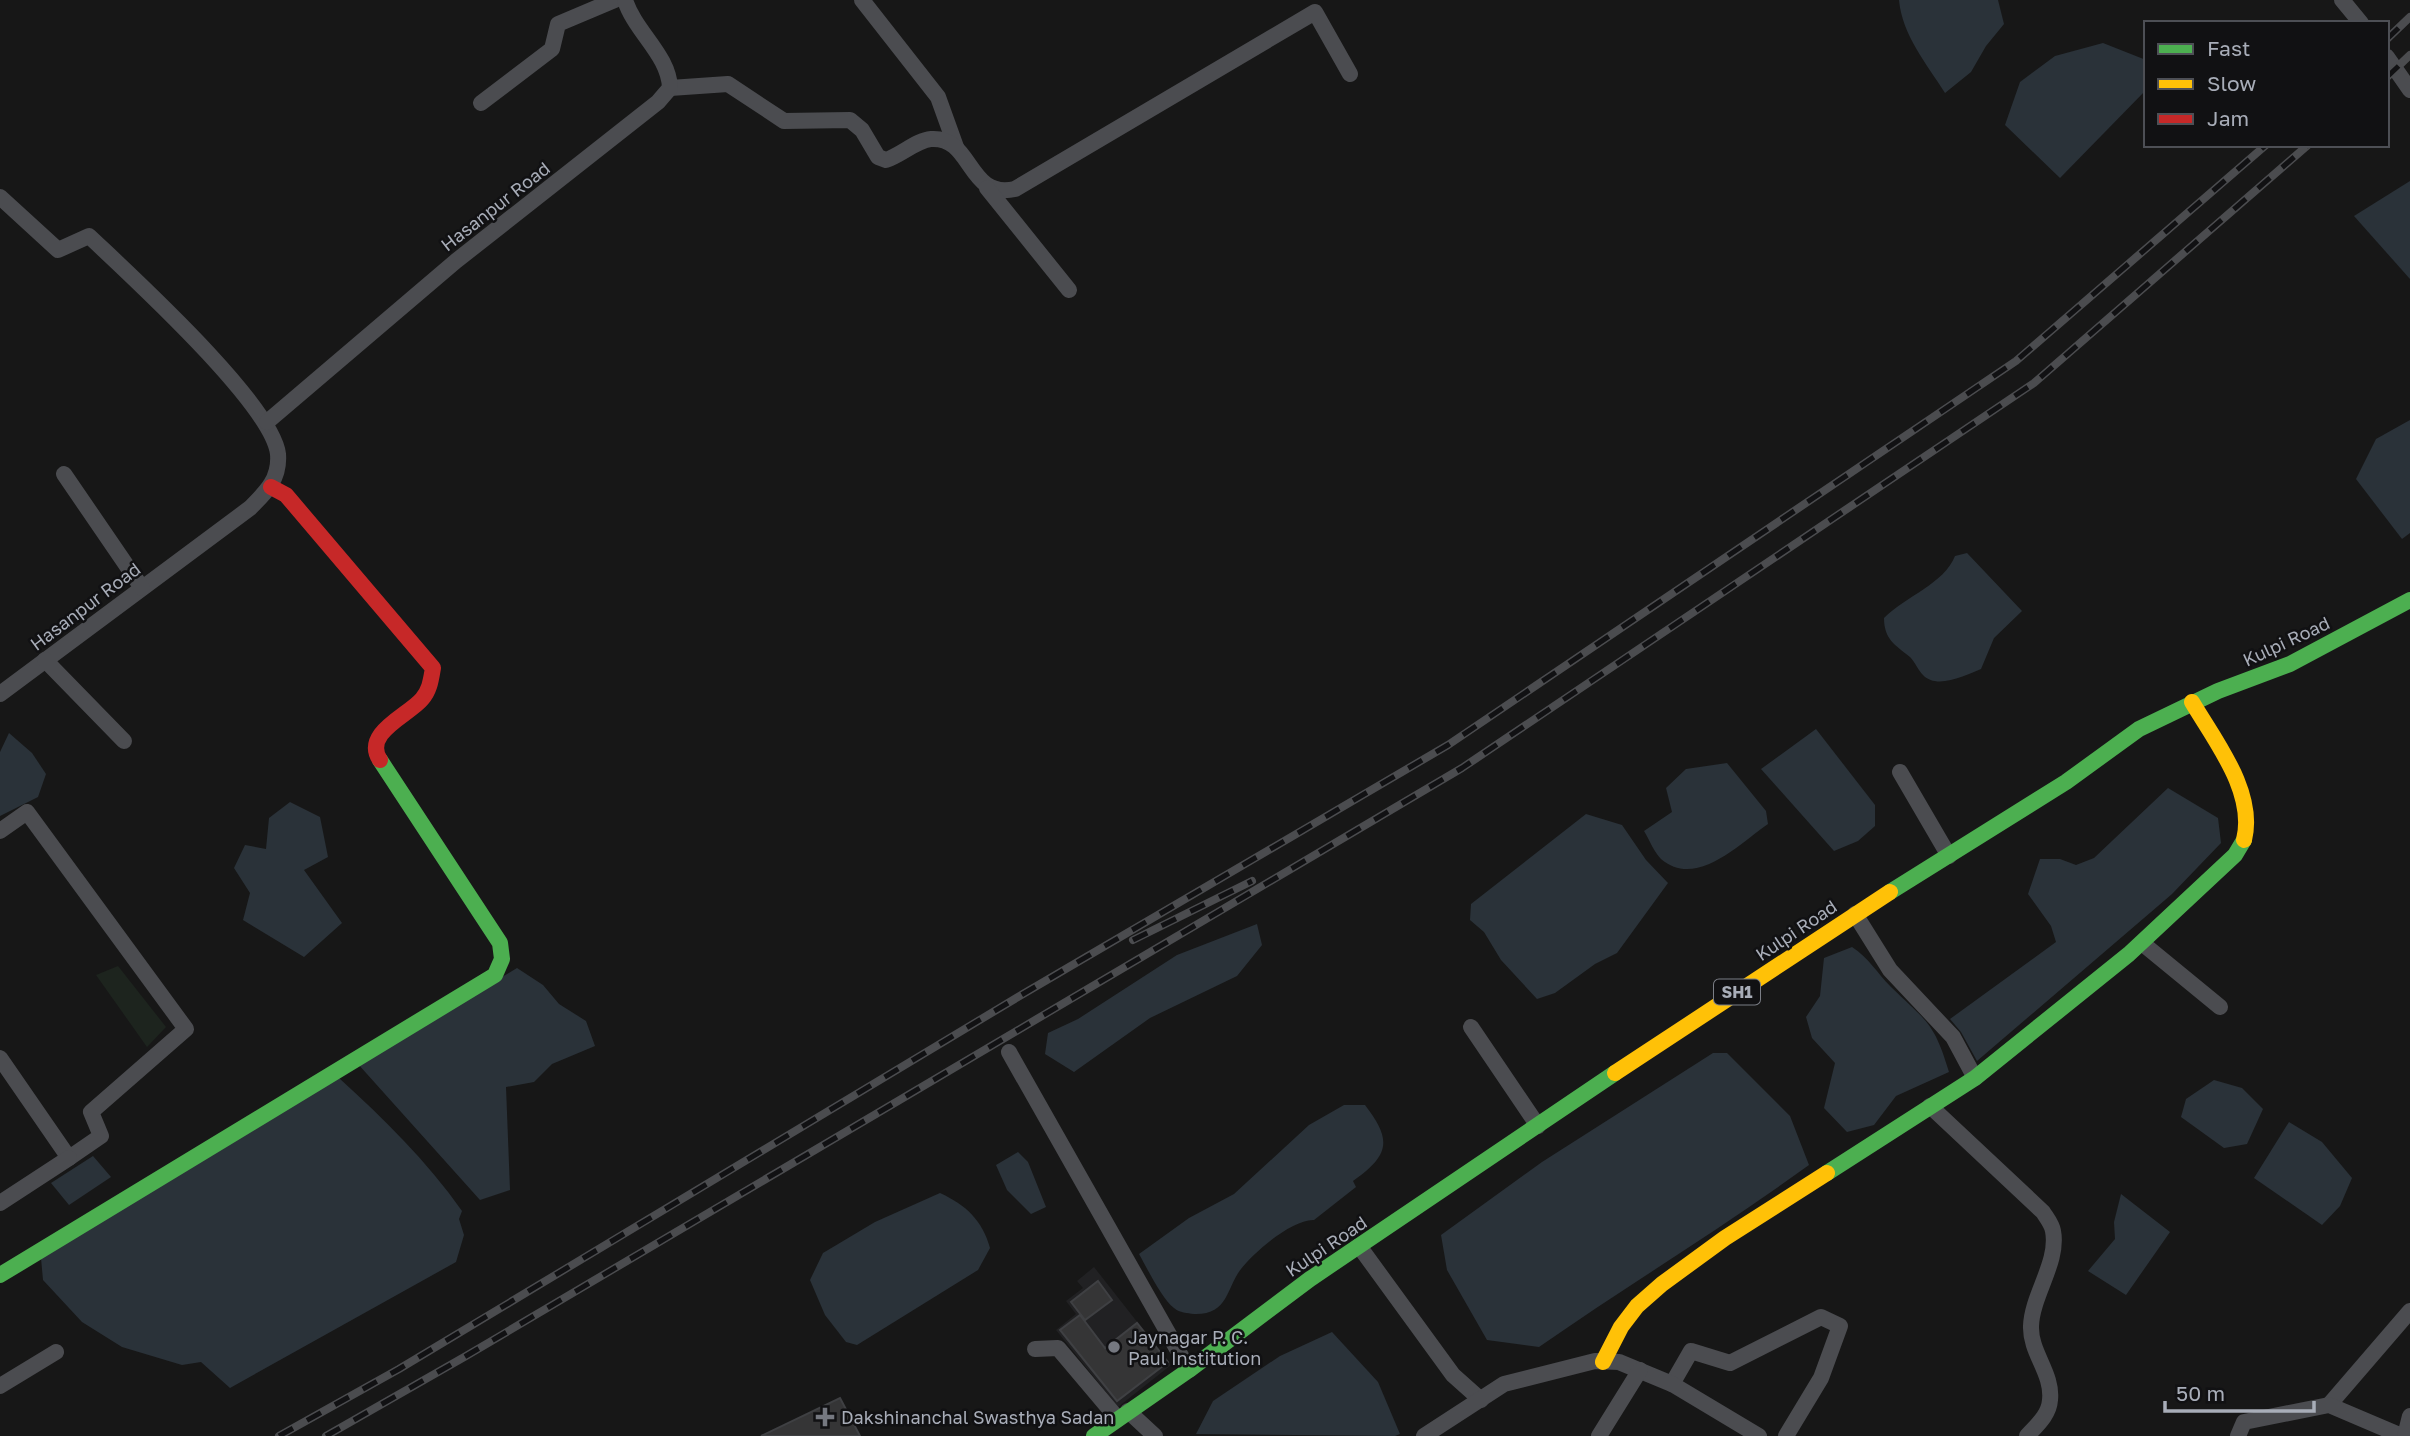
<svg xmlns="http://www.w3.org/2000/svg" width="2410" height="1436" viewBox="0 0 2410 1436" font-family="'Golos Text',sans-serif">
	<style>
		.built { fill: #212123 }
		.green { fill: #1d241e }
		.water { fill: #2a3239 }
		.building { fill: #353536; stroke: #3f4043; stroke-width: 2 }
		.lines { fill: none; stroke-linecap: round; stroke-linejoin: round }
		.street { stroke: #4b4c50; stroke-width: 16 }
		.fast { stroke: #4caf50; stroke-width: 16 }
		.slow { stroke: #ffc107; stroke-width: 16 }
		.jam { stroke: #c62828; stroke-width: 16 }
		.rail-casing { stroke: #4b4c4f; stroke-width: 8 }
		.rail { stroke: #111113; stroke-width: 5; stroke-dasharray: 16; stroke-linecap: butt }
		.poi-dot { fill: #757880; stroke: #111113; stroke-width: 2.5 }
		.labels { text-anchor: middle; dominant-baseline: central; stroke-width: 5; stroke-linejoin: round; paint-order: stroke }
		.shield { fill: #111113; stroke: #7b7e86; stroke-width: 2 }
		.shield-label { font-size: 16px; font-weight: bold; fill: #a8adb8 }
		.street-label { font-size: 18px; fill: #a8adb8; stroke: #111113 }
		.poi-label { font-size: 18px; fill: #a8adb8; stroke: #111113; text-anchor: start }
	</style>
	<rect width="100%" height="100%" fill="#171717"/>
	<!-- built -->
	<polygon class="built" points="1094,1267 1171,1365 1118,1407 1056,1330 1076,1314 1066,1301 1083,1288 1077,1281"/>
	<!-- green -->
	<polygon class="green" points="118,966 166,1027 147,1047 96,975"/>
	<!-- water -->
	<g class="water">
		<path d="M1899,0H1998L2004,24L1986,46L1971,72L1945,93C1927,64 1902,35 1899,0Z"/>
		<polygon points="2103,43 2146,60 2146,90 2060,178 2005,125 2020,82 2055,56"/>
		<polygon points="2410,181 2410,279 2354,216"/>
		<polygon points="2410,420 2410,533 2402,539 2356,479 2376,439"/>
		<path d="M1967,553L2022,611L1994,638L1981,669C1966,675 1937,690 1923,675C1918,670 1915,662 1910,657C1895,645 1884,639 1884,618C1906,596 1944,584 1955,556Z"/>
		<polygon points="1816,729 1875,805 1875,826 1858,841 1834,851 1761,769"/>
		<polygon points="9,733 32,753 46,774 38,797 0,816 0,752"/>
		<path d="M1727,763L1766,811L1768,824C1739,844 1696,889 1661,859C1654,852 1649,839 1644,831L1672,812L1666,788L1686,769Z"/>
		<polygon points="2168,788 2218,818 2221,843 2172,894 1977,1061 1961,1032 1950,1019 2056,942 2051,926 2028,894 2040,859 2060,859 2076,865 2094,858"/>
		<polygon points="290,802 320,817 328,857 304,870 342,923 304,957 243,920 250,893 234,868 245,845 266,849 269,818"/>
		<polygon points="1586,814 1622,825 1646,860 1668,883 1617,953 1595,964 1555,993 1537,999 1501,960 1484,932 1470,920 1471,904"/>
		<polygon points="1257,924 1262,945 1237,976 1150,1018 1074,1072 1045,1054 1048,1033 1078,1019 1177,955"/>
		<path d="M1852,947C1869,958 1877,973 1891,987C1927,1022 1934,1022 1949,1072L1896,1096L1874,1125L1847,1132L1824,1108L1835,1063L1812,1038L1806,1017L1820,996L1824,958Z"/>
		<polygon points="517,968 543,985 559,1004 586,1021 595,1046 552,1064 534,1082 506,1087 510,1190 480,1200 358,1064"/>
		<path d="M1713,1053H1727L1790,1116L1809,1165C1721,1229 1628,1285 1539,1347L1487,1340L1447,1270L1441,1235L1542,1162Z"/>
		<path d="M339,1078C384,1119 427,1161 462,1211L459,1219L464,1235L456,1262L230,1388L201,1362L182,1365L122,1347L82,1322L43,1280L41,1258Z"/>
		<polygon points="2214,1080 2242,1088 2263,1109 2247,1144 2224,1148 2181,1117 2186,1099"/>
		<path d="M1344,1105H1365C1392,1140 1390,1155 1353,1181L1356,1187L1314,1220C1293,1219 1255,1251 1241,1269C1226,1288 1229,1315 1194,1314C1187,1313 1180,1313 1174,1308C1162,1299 1147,1268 1139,1254L1189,1218L1234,1194L1309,1125Z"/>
		<polygon points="2289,1122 2322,1142 2352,1178 2340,1206 2322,1225 2254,1178"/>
		<polygon points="1018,1152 1028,1162 1046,1207 1031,1214 1007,1190 996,1165"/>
		<polygon points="93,1156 111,1177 69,1205 51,1183"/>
		<path d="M940,1193C966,1205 982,1220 990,1248L978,1270L857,1345L846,1342L825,1315L810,1280L823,1253L875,1222Z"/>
		<polygon points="2121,1194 2170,1232 2126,1295 2088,1271 2115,1239 2114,1222"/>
		<polygon points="1332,1332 1378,1382 1400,1434 1395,1436 1196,1434 1213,1401 1280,1356"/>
	</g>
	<!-- building -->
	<g class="building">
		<polygon points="1098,1281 1112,1300 1085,1320 1071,1302"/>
		<polygon points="1080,1315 1105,1348 1137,1323 1168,1362 1117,1401 1060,1330"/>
		<polygon points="840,1398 860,1436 761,1436"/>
	</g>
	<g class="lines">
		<!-- street -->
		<g class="street">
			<polyline points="862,0 938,97 956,147"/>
			<polyline points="2342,0 2361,23"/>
			<polyline points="2387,57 2410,90"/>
			<path d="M670,88L728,84L784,121L850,120L862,130L878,157L886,160C901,155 917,140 931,139C973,136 967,200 1015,189L1315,12L1350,74"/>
			<polyline points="481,103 552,49 558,24 615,0"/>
			<polyline points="987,188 1069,290"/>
			<path d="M0,197L58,250L89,236C130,275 272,404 278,454C280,479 266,492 250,508L0,694"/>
			<path d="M267,422L456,261L658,102L670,88C669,55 635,32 625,0"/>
			<polyline points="64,474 142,588"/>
			<polyline points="45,660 124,741"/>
			<polyline points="1900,772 1949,856"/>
			<polyline points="0,831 27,812 186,1029 91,1112 101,1136 69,1158 0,1058"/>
			<polyline points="1855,914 1890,970 1953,1037 1975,1078"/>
			<polyline points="2142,943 2220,1007"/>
			<polyline points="1471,1027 1538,1126"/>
			<polyline points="1009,1052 1189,1370"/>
			<path d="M1930,1106L2043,1212C2046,1217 2052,1224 2053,1231C2059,1262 2032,1295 2031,1326C2030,1353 2053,1373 2050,1400C2049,1415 2037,1425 2027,1436"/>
			<polyline points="0,1203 69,1158"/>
			<polyline points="1359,1246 1453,1375 1481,1400"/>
			<polyline points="1035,1349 1058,1348 1118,1419"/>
			<polyline points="1672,1384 1691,1351 1730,1363 1821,1317 1840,1326 1821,1378 1786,1436"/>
			<polyline points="0,1386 56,1352"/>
			<polyline points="2329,1405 2410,1311"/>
			<polyline points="1128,1411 1155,1436"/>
			<polyline points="1424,1436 1504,1384 1595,1361 1619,1362 1672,1384 1759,1436"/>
			<polyline points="1599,1436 1640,1370"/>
			<polyline points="2238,1436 2244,1422 2329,1405 2402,1436"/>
			<polyline points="2405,1436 2410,1416"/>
		</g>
		<!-- fast -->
		<g class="fast">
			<polyline points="1890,892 2066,782 2139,729 2218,691 2290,664 2410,600"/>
			<polyline points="1827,1173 1975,1078 2129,954 2235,855 2244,840"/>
			<polyline points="0,1275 495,975 502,959 500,943 380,760"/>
			<polyline points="1094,1436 1189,1370 1310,1279 1615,1073"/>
		</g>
		<!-- slow -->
		<g class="slow">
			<path d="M2192,702C2215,741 2256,792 2244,840"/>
			<polyline points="1615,1073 1890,892"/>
			<polyline points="1603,1362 1621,1327 1637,1306 1662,1284 1725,1238 1827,1173"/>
		</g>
		<!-- jam -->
		<path class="jam" d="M271,487L286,495L433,668C431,679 430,690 422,699C409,715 362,733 380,760"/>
		<!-- rail casing -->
		<g class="rail-casing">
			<g id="rail">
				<polyline points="2387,39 2410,17"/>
				<polyline points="2387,77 2410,55"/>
				<polyline points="1133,940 1252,881"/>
				<polyline points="279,1436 399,1369 1023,994 1448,745 2016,361 2266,145"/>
				<polyline points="326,1436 466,1356 1462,768 2034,383 2308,145"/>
			</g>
		</g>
		<!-- rail -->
		<use href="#rail" class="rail"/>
	</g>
	<!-- markers -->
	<g class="poi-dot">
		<circle cx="1114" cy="1347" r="7"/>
		<path d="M821.5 1406.5h7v7h7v7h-7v7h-7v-7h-7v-7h7z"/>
	</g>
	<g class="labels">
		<!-- shield labels -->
		<rect class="shield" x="1714" y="979.5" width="46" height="25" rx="5"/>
		<g class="shield-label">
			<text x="1737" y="992">SH1</text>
		</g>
		<!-- street labels -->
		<g class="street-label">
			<text transform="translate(495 206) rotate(-38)">Hasanpur Road</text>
			<text transform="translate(85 606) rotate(-37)">Hasanpur Road</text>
			<text transform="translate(2286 641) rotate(-25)">Kulpi Road</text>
			<text transform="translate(1796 930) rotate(-34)">Kulpi Road</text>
			<text transform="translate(1326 1246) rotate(-34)">Kulpi Road</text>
		</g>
		<!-- poi labels -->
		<g class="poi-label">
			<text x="1128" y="1337">Jaynagar P. C.<tspan x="1128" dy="21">Paul Institution</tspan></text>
			<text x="841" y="1417">Dakshinanchal Swasthya Sadan</text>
		</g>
	</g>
	<!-- legend -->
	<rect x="2144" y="21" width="245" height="126" fill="#111113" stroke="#4d4f55" stroke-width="2"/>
	<rect x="2158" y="44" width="35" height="10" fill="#4caf50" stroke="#4d4f55" stroke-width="2"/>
	<text x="2207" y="56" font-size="21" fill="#a8adb8">Fast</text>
	<rect x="2158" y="79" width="35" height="10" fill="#ffc107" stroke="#4d4f55" stroke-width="2"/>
	<text x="2207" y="91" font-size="21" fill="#a8adb8">Slow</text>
	<rect x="2158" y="114" width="35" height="10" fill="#c62828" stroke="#4d4f55" stroke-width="2"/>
	<text x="2207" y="126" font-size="21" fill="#a8adb8">Jam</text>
	<!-- scale -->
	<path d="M2165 1401v10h149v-10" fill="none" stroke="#a8adb8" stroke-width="3.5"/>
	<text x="2176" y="1401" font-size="21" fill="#a8adb8" stroke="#111113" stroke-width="5" paint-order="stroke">50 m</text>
</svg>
